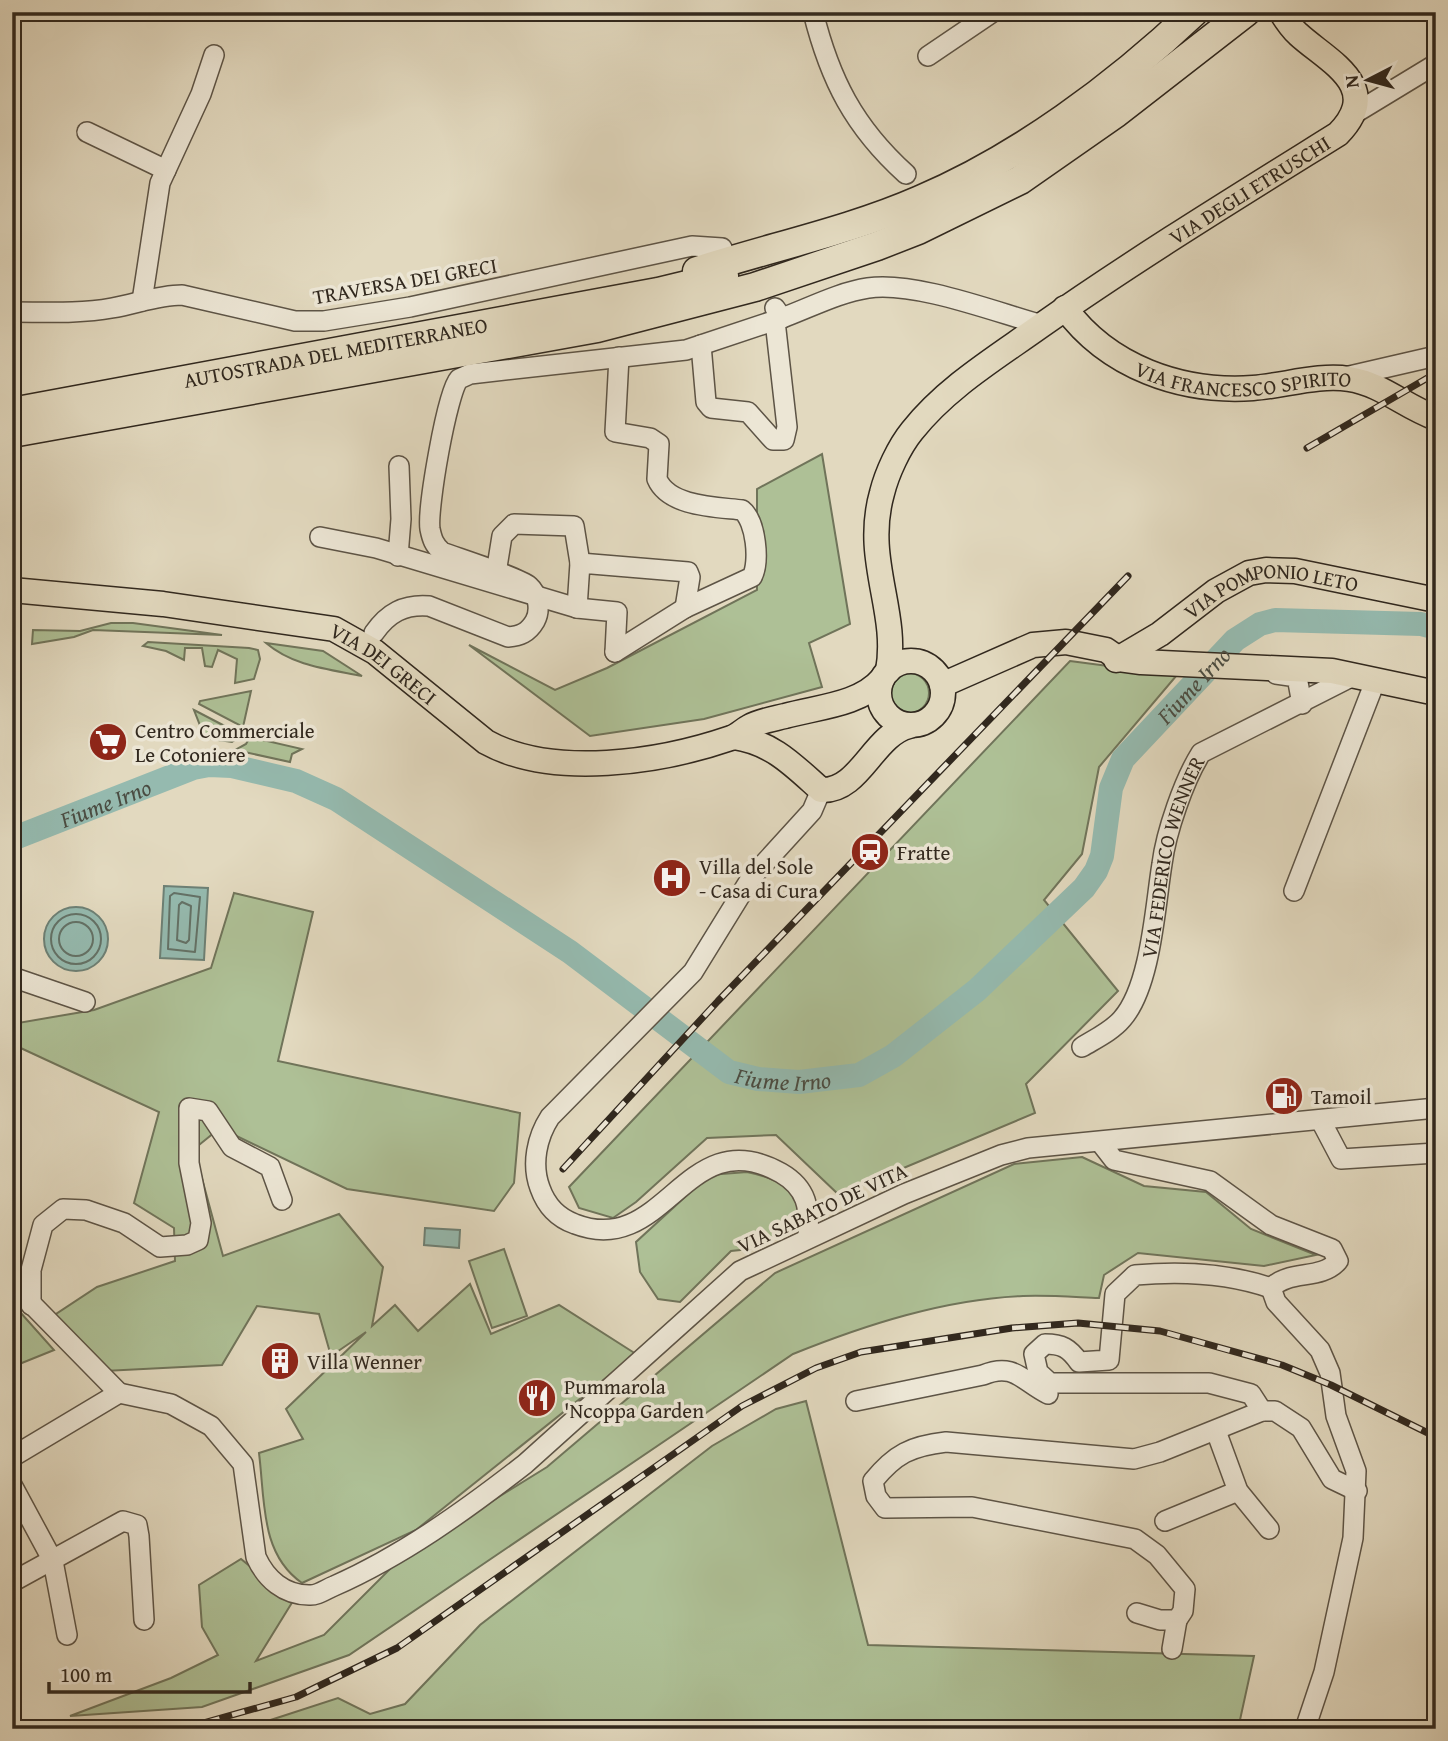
<svg xmlns="http://www.w3.org/2000/svg" width="1448" height="1741" viewBox="0 0 1448 1741" font-family="'Gentium Book Plus',serif">
	<style>
		.green { fill: #aec096; stroke: #70745a; stroke-width: 2 }
		.water { fill: #95baaf; stroke: #6d8075; stroke-width: 2 }
		.lines { fill: none; stroke-linecap: round; stroke-linejoin: round }
		.shore { stroke: #637166; stroke-width: 2 }
		.river { stroke: #95baaf; stroke-width: 24 }
		.minor-casing { stroke: #5d5446; stroke-width: 22 }
		.major-casing { stroke: #31281e; stroke-width: 27 }
		.highway-casing { stroke: #31281e; stroke-width: 31 }
		.minor { stroke: #ece6d5; stroke-width: 19 }
		.major { stroke: #e2d9bf; stroke-width: 24 }
		.highway { stroke: #e2d9bf; stroke-width: 28 }
		.rail-casing { stroke: #31281e; stroke-width: 7 }
		.rail { stroke: #ece6d5; stroke-width: 4.5; stroke-dasharray: 13; stroke-linecap: butt }
		.labels { text-anchor: middle; dominant-baseline: central; stroke-width: 7; stroke-linejoin: round; paint-order: stroke }
		.street-label { font-size: 21px; fill: #31281e; stroke: #ece6d5 }
		.poi-label { font-size: 21px; fill: #31281e; stroke: #ece6d5; text-anchor: start }
		.water-label { font-size: 23px; font-style: italic; fill: #4a4c42; stroke: #ece6d5 }
	</style>
	<rect width="100%" height="100%" fill="#e2d9bf"/>
	<filter id="stains"><feTurbulence type="fractalNoise" baseFrequency=".00286" numOctaves="4"/><feColorMatrix values="0 0 0 0 .2 0 0 0 0 .09 0 0 0 0 .02 0 0 0 .5 -.17"/></filter>
	<radialGradient id="worn" r=".72"><stop offset=".6" stop-color="#630" stop-opacity="0"/><stop offset="1" stop-color="#630" stop-opacity=".3"/></radialGradient>
	<!-- green -->
	<g class="green">
		<polygon points="822,454 850,624 809,643 822,687 704,719 590,736 469,645 555,690 607,668 757,590 757,489"/>
		<polygon points="111,623 133,623 222,635 93,630 74,637 32,644 33,630 80,631"/>
		<polygon points="148,642 249,648 258,650 260,659 254,679 235,683 237,659 218,650 212,667 205,666 202,648 185,648 184,660 166,651 143,646"/>
		<path d="M266,643L323,651L362,676C327,669 293,666 266,643Z"/>
		<polygon points="1070,661 1177,675 1099,767 1082,854 1044,900 1118,991 1026,1084 1035,1113 839,1195 776,1135 707,1138 636,1202 613,1218 579,1208 569,1187"/>
		<circle cx="909" cy="693" r="20"/>
		<polygon points="251,691 243,727 199,704 200,701"/>
		<polygon points="194,710 242,735 232,742 205,738"/>
		<polygon points="250,737 302,749 292,754 290,762 235,750 246,744"/>
		<path d="M234,893L313,912L278,1061L520,1113L514,1183L494,1211L347,1189L220,1128L194,1149L223,1256L339,1214L383,1267L372,1326L395,1305L418,1331L470,1284L491,1334L559,1305L636,1354L416,1530L302,1583C260,1554 265,1500 259,1453L303,1439L286,1409L366,1332L331,1356L319,1314L257,1306L222,1365L104,1371L50,1318L97,1287L175,1261L174,1228L134,1203L159,1112L12,1044V1024L94,1010L211,968Z"/>
		<path d="M1082,1157L1144,1186L1206,1192L1251,1229L1316,1255L1264,1266L1138,1253L1104,1275L1099,1298C1074,1297 1048,1295 1023,1296C945,1299 865,1325 793,1354L349,1655L202,1707L70,1716L171,1678L218,1655L202,1627L199,1585L241,1559L293,1601L256,1661L324,1635L403,1556L547,1467L775,1273L1014,1164Z"/>
		<path d="M747,1172C776,1178 793,1186 804,1215L793,1226L750,1249L731,1251L680,1302L658,1299L640,1272L636,1242L709,1175Z"/>
		<polygon points="504,1249 527,1316 492,1328 469,1261"/>
		<polygon points="12,1303 54,1350 12,1367"/>
		<polygon points="806,1401 868,1645 1254,1656 1238,1729 243,1729 338,1698 370,1714 405,1704 480,1625 712,1446 776,1409"/>
	</g>
	<!-- water -->
	<g class="water">
		<polygon points="164,886 208,888 204,960 160,958"/>
		<circle cx="76" cy="939" r="32"/>
		<polygon points="425,1228 460,1230 459,1248 424,1245"/>
	</g>
	<g class="lines">
		<!-- shore -->
		<g class="shore">
			<polygon points="174,893 200,897 195,952 168,949 170,896"/>
			<polygon points="182,902 191,906 189,940 186,943 177,940 179,905"/>
			<circle cx="76" cy="939" r="25"/>
			<circle cx="76" cy="939" r="17"/>
		</g>
		<!-- river -->
		<path class="river" id="s1" d="M12,839L193,768L209,765L232,766L296,781L336,799L570,952L729,1072L758,1079L799,1082L859,1075L893,1056L977,990L1084,888L1096,871L1102,856L1111,788L1123,759L1235,640L1260,624L1275,620L1421,624L1436,628"/>
		<!-- minor casing -->
		<g class="minor-casing">
			<g id="minor">
				<path d="M813,12C830,80 854,127 906,174"/>
				<polyline points="928,56 993,12"/>
				<polyline points="1352,115 1436,64"/>
				<polyline points="87,132 166,170"/>
				<polyline points="142,301 160,183 201,94 214,55"/>
				<path d="M775,308L782,318C809,308 840,292 868,288C915,281 995,312 1042,325"/>
				<path d="M12,312C46,312 79,314 112,308C136,304 158,295 182,295L295,321H324L410,307L692,246L722,248"/>
				<polyline points="701,345 706,402 711,408 748,412 773,440 784,440 787,427 775,321"/>
				<polyline points="1345,377 1436,356"/>
				<polyline points="320,537 376,548 577,608 617,612 615,652"/>
				<polyline points="398,556 401,519 399,466"/>
				<polyline points="496,573 502,536 514,524 574,526 580,563"/>
				<polyline points="577,608 580,563 688,572 690,577 685,608"/>
				<path d="M374,633C388,613 404,604 429,606L508,637C520,636 528,633 535,621C541,610 538,594 529,586C518,577 458,558 442,552C434,545 432,539 430,529C427,509 447,392 459,379L470,374L686,350L782,318"/>
				<path d="M615,652L685,608L752,577C760,562 756,521 742,510C717,507 669,507 657,479L659,444L650,438L615,432L619,357"/>
				<polyline points="1276,674 1297,677 1302,704"/>
				<polyline points="1294,891 1376,679"/>
				<polyline points="12,977 85,1002"/>
				<path id="s2" d="M1082,1047C1095,1039 1112,1031 1122,1019C1151,986 1155,907 1162,864C1166,832 1184,780 1201,753L1355,675"/>
				<polyline points="1321,1121 1341,1159 1436,1153"/>
				<path d="M1100,1142L1114,1160L1210,1181L1271,1225L1332,1249L1338,1261C1320,1281 1290,1269 1271,1288L1276,1302L1320,1350L1330,1373L1336,1416L1356,1471L1353,1538L1324,1672L1305,1729"/>
				<path d="M808,1236C810,1208 807,1188 781,1173C685,1119 666,1259 575,1224C558,1218 546,1205 540,1188C531,1164 537,1137 550,1117L693,972L751,878L812,811L821,790"/>
				<polyline points="12,1284 119,1393"/>
				<polyline points="31,1305 31,1270 43,1225 63,1209 86,1210 124,1223 160,1247 187,1245 198,1240 201,1223 189,1163 189,1108 208,1111 232,1147 270,1167 282,1200"/>
				<path d="M119,1393L171,1404L211,1426L243,1464L256,1557C266,1579 284,1595 309,1595C317,1596 326,1589 334,1586C402,1556 466,1510 525,1464L740,1271L904,1194L1001,1155L1028,1148L1436,1108"/>
				<path d="M856,1401L983,1375C1014,1362 1022,1381 1048,1394"/>
				<path d="M1262,1411L1251,1394L1209,1383H1050L1038,1372L1034,1354L1045,1344C1062,1344 1069,1348 1079,1362L1109,1360L1115,1294L1135,1275C1180,1271 1228,1273 1271,1288"/>
				<polyline points="1216,1431 1238,1491 1269,1529"/>
				<polyline points="12,1457 119,1393"/>
				<polyline points="12,1485 53,1561 67,1635"/>
				<polyline points="1165,1521 1238,1491"/>
				<polyline points="12,1582 123,1521 137,1525 139,1536 144,1620"/>
				<path d="M1137,1613L1160,1620H1177L1183,1611L1185,1589L1157,1555L1135,1539L972,1507L885,1508L876,1496L873,1481C895,1454 911,1446 946,1442L1134,1459L1160,1452L1262,1411H1275L1301,1428L1332,1479L1357,1491"/>
				<polyline points="1172,1649 1177,1620"/>
			</g>
		</g>
		<!-- major casing -->
		<g class="major-casing">
			<g id="major">
				<path id="s3" d="M1065,308C1108,367 1181,393 1253,388C1283,386 1319,374 1349,379C1382,384 1405,407 1436,418"/>
				<path id="s4" d="M12,590L163,604L334,629L375,652L486,742C553,779 661,762 731,738C738,736 743,730 749,727C759,721 773,719 785,716C817,707 860,705 882,679"/>
				<path id="s5" d="M1116,660L1160,634L1216,591L1249,573L1266,570L1295,571L1436,600"/>
				<circle cx="911" cy="693" r="32"/>
				<path id="s6" d="M888,671C899,611 863,560 882,493C887,473 899,447 912,431C946,388 994,359 1039,327C1136,259 1237,197 1338,134C1385,86 1327,61 1298,34C1291,28 1286,20 1281,12"/>
				<polyline points="942,685 1033,645 1066,642 1106,650 1119,659 1141,662 1332,671 1436,693"/>
				<path d="M734,737C773,743 793,765 821,790C860,792 873,735 909,726"/>
			</g>
		</g>
		<!-- highway casing -->
		<g class="highway-casing">
			<g id="highway">
				<path d="M697,271C771,247 849,231 920,200C1019,158 1116,86 1194,12"/>
				<path id="s7" d="M12,412L658,292L724,276"/>
				<polyline points="12,433 597,328 755,287 877,246 918,230 1020,180 1116,113 1246,12"/>
			</g>
		</g>
		<!-- minor -->
		<use href="#minor" class="minor"/>
		<!-- major -->
		<use href="#major" class="major"/>
		<!-- highway -->
		<use href="#highway" class="highway"/>
		<!-- rail casing -->
		<g class="rail-casing">
			<g id="rail">
				<polyline points="1307,448 1436,373"/>
				<polyline points="563,1169 718,1001 1128,576"/>
				<polyline points="182,1729 296,1697 397,1648 742,1406 816,1368 861,1352 1012,1328 1078,1323 1160,1331 1282,1365 1331,1385 1436,1437"/>
			</g>
		</g>
		<!-- rail -->
		<use href="#rail" class="rail"/>
	</g>
	<!-- icons -->
	<defs>
		<g id="supermarket-disc" transform="scale(2.0125)"><circle r="9.5" fill="#8f2418" stroke="#ece6d5"/><path d="M-6-5.5h2.5l.6 2H6L4.5 2H-2.5L-4.4-4H-6ZM-1.5 3.2a1.3 1.3 0 1 0 .1 0ZM3 3.2a1.3 1.3 0 1 0 .1 0Z" fill="#fff"/></g>
		<g id="station-disc" transform="scale(2.0125)"><circle r="9.5" fill="#8f2418" stroke="#ece6d5"/><path d="M-3-6H3Q5-6 5-4V2Q5 4 3 4L4.5 6H3L1.5 4h-3L-3 6H-4.5L-3 4Q-5 4-5 2V-4Q-5-6-3-6ZM-3.5-4v3h7v-3ZM-3.5 1v1.5H-2V1ZM2 1v1.5H3.5V1Z" fill="#fff"/></g>
		<g id="hospital-disc" transform="scale(2.0125)"><circle r="9.5" fill="#8f2418" stroke="#ece6d5"/><path d="M-5-5h3v3.5h4V-5h3V5h-3V1.5h-4V5h-3Z" fill="#fff"/></g>
		<g id="fuel-disc" transform="scale(2.0125)"><circle r="9.5" fill="#8f2418" stroke="#ece6d5"/><path d="M-5.5-6h7V0h2V4h1.3V-2.5L3-4.5l.8-.8L6-3V5H2.5V1h-1V6h-7ZM-4.2-4.7v3.2H.2V-4.7Z" fill="#fff"/></g>
		<g id="building-disc" transform="scale(2.0125)"><circle r="9.5" fill="#8f2418" stroke="#ece6d5"/><path d="M-4-6H4V6H1V3H-1V6H-4ZM-2.5-4.3h1.7v1.8h-1.7ZM.8-4.3h1.7v1.8H.8ZM-2.5-1h1.7V.8h-1.7ZM.8-1h1.7V.8H.8Z" fill="#fff"/></g>
		<g id="restaurant-disc" transform="scale(2.0125)"><circle r="9.5" fill="#8f2418" stroke="#ece6d5"/><path d="M-5-6h1v4h1v-4h1v4h1v-4h1v5L-1.5 .5V6h-2V.5L-5-1ZM5-6V6H3V1.5H1.5Q1.5-4 5-6Z" fill="#fff"/></g>
	</defs>
	<g fill-rule="evenodd">
		<use href="#supermarket-disc" x="108" y="742"/>
		<use href="#station-disc" x="870" y="852"/>
		<use href="#hospital-disc" x="672" y="878"/>
		<use href="#fuel-disc" x="1284" y="1096"/>
		<use href="#building-disc" x="280" y="1361"/>
		<use href="#restaurant-disc" x="537" y="1398"/>
	</g>
	<g class="labels">
		<!-- street labels -->
		<g class="street-label">
			<text stroke="none"><textPath href="#s6" startOffset="665">VIA DEGLI ETRUSCHI</textPath></text>
			<text transform="translate(405 281) rotate(-10)">TRAVERSA DEI GRECI</text>
			<text stroke="none"><textPath href="#s7" startOffset="329">AUTOSTRADA DEL MEDITERRANEO</textPath></text>
			<text stroke="none"><textPath href="#s3" startOffset="203">VIA FRANCESCO SPIRITO</textPath></text>
			<text stroke="none"><textPath href="#s5" startOffset="177">VIA POMPONIO LETO</textPath></text>
			<text stroke="none"><textPath href="#s4" startOffset="385">VIA DEI GRECI</textPath></text>
			<text stroke="none"><textPath href="#s2" startOffset="220">VIA FEDERICO WENNER</textPath></text>
			<text transform="translate(822 1208) rotate(-25)">VIA SABATO DE VITA</text>
		</g>
		<!-- poi labels -->
		<g class="poi-label">
			<text x="135" y="730">Centro Commerciale<tspan x="135" dy="24">Le Cotoniere</tspan></text>
			<text x="897" y="852">Fratte</text>
			<text x="699" y="866">Villa del Sole<tspan x="699" dy="24">- Casa di Cura</tspan></text>
			<text x="1311" y="1096">Tamoil</text>
			<text x="307" y="1361">Villa Wenner</text>
			<text x="564" y="1386">Pummarola<tspan x="564" dy="24">'Ncoppa Garden</tspan></text>
		</g>
		<!-- water labels -->
		<g class="water-label">
			<text stroke="none"><textPath href="#s1" startOffset="1486">Fiume Irno</textPath></text>
			<text stroke="none"><textPath href="#s1" startOffset="100">Fiume Irno</textPath></text>
			<text stroke="none"><textPath href="#s1" startOffset="877">Fiume Irno</textPath></text>
		</g>
	</g>
	<!-- margin -->
	<rect width="1448" height="1741" fill="none" stroke="#e2d9bf" stroke-width="42"/>
	<rect x="14" y="14" width="1420" height="1713" fill="none" stroke="#31281e" stroke-width="3.5"/>
	<rect x="21" y="21" width="1406" height="1699" fill="none" stroke="#31281e" stroke-width="2"/>
	<!-- north arrow -->
	<g transform="translate(1368 80) rotate(264)" stroke="#ece6d5" stroke-width="5" paint-order="stroke">
	<path d="M0-5L12 26L0 18L-12 26Z" fill="#31281e"/>
	<text y="-10" font-size="19" font-weight="bold" text-anchor="middle" fill="#31281e">N</text>
	</g>
	<!-- scale -->
	<path d="M49 1682v10h201v-10" fill="none" stroke="#31281e" stroke-width="3.5"/>
	<text x="60" y="1682" font-size="21" fill="#31281e" stroke="#ece6d5" stroke-width="5" paint-order="stroke">100 m</text>
	<rect width="100%" height="100%" filter="url(#stains)"/>
	<rect width="100%" height="100%" fill="url(#worn)"/>
</svg>
